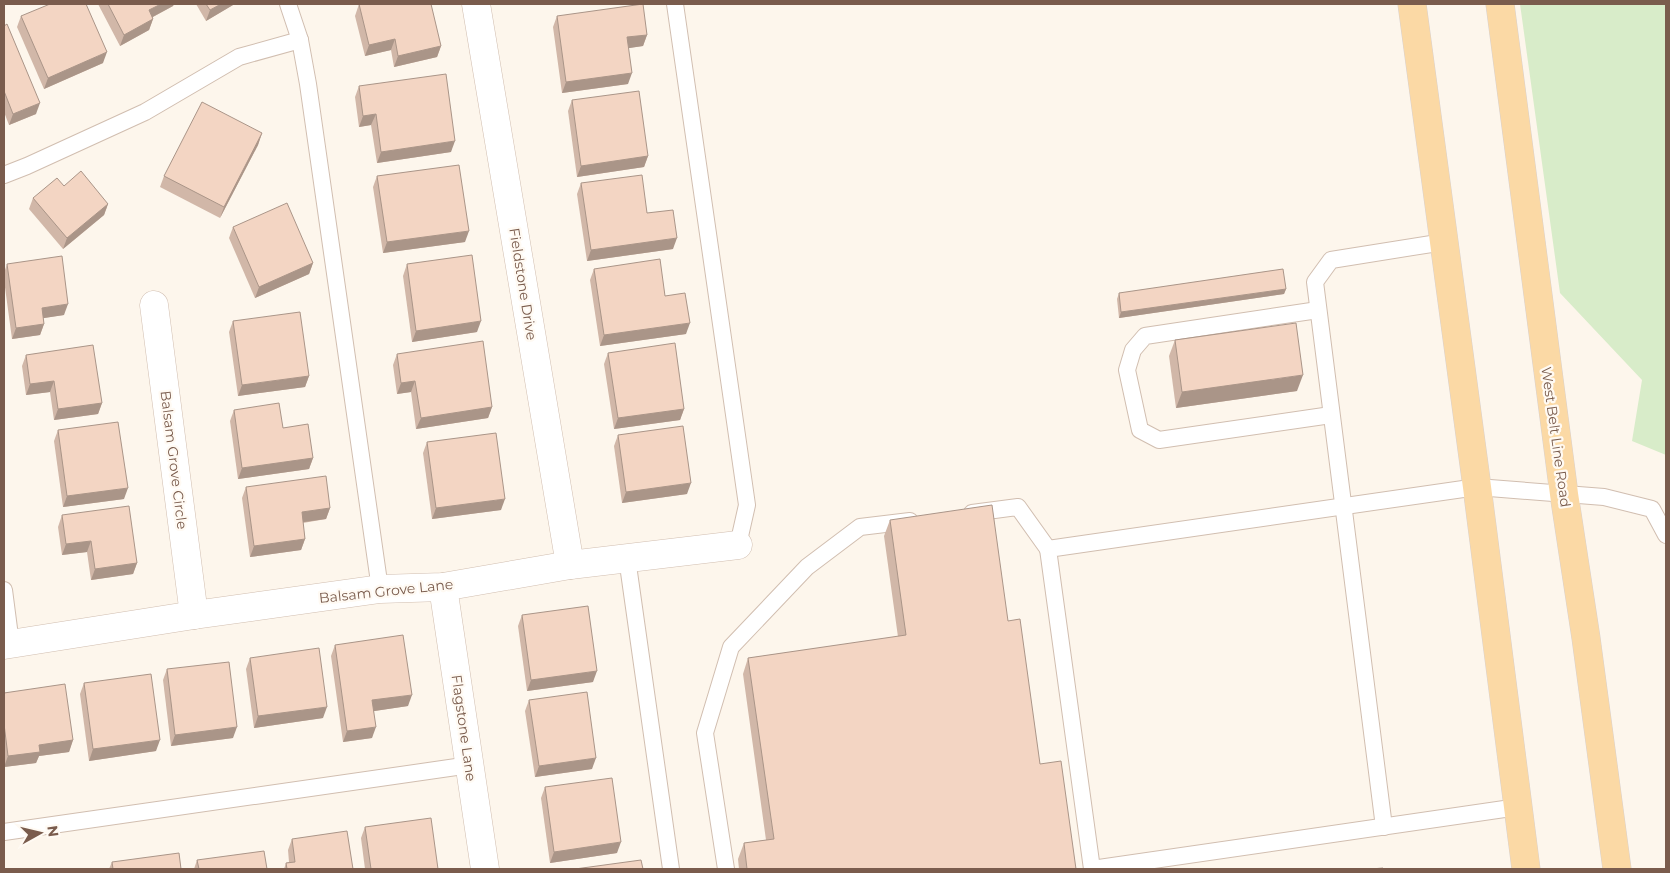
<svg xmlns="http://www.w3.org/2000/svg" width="1670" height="873" viewBox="0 0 1670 873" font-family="Montserrat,sans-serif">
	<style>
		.green { fill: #d8ecc9 }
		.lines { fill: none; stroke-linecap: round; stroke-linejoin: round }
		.service-casing { stroke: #d1beb0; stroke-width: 18 }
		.minor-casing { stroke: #d1beb0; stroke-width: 29 }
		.primary-casing { stroke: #dad1cd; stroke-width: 29 }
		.service { stroke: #fff; stroke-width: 16 }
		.minor { stroke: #fff; stroke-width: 28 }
		.primary { stroke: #fbd9a5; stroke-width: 28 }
		.wall { fill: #d1b7a8 }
		.shaded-wall { fill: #aa9588 }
		.building { fill: #f3d5c3; stroke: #aa9588 }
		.labels { text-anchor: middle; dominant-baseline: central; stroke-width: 4.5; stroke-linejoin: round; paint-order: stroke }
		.street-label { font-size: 14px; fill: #7a5c4d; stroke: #fffaf3 }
	</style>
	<rect width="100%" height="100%" fill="#fdf6ec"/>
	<!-- green -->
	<polygon class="green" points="1520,4 1666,4 1666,455 1632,441 1642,380 1560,293"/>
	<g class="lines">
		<!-- service casing -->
		<g class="service-casing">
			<g id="service">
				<polyline points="288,4 300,40 308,84 380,589"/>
				<polyline points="675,4 747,505 738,545"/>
				<polyline points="4,175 27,166 145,112 239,57 300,40"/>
				<polyline points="1318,310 1145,336 1133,350 1127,370 1140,430 1159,440 1331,415"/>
				<polyline points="972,513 1018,507 1048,549"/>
				<polyline points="627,558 671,869"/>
				<polyline points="4,590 11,644"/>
				<polyline points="1384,827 1315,282 1331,260 1444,242"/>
				<polyline points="4,832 470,765"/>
				<polyline points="726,869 705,733 731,647 807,567 860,527 910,521"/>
				<polyline points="1092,869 1048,549 1477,487 1604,497 1652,509 1666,535"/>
				<polyline points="1092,869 1518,807"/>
			</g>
		</g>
		<!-- minor casing -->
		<g class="minor-casing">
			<g id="minor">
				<polyline points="476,4 570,565"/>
				<polyline points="154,305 194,615"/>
				<polyline points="443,587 485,869"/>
				<polyline points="4,645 194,615 380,589 443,587 570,565 738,545"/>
			</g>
		</g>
		<!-- primary casing -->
		<g class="primary-casing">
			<g id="primary">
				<polyline points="1412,4 1477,487 1526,869"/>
				<polyline points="1500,4 1564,494 1586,638 1617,869"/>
			</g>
		</g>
		<!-- service -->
		<use href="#service" class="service"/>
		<!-- minor -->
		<use href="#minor" class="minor"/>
		<!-- primary -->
		<use href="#primary" class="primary"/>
	</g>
	<!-- wall -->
	<g class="wall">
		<polygon points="98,4 174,4 173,6 153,17 153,19 149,30 120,46"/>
		<polygon points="196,4 234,4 233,5 206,21"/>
		<polygon points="359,4 441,46 437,57 394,67 391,50 365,56 355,16"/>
		<polygon points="21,16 103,63 44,89 17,27"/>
		<polygon points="557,16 647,35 643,46 628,48 628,84 562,93 553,27"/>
		<polygon points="4,26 36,114 9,125 4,112"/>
		<polygon points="359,86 451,152 377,163 371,125 359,127 355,97"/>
		<polygon points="572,100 648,156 644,167 577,177 568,111"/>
		<polygon points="262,133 258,145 220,218 160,187 164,176"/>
		<polygon points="377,176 465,242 383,253 373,187"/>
		<polygon points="581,183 647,213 673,249 587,261 577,194"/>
		<polygon points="64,186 108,204 104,215 63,249 29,209 33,198"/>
		<polygon points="233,227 313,263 309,274 255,298 229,238"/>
		<polygon points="7,264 64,315 43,318 44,324 40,335 12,339 4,280 4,273"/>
		<polygon points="407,264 477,332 412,342 403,276"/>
		<polygon points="594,269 665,296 686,334 600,346 590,280"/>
		<polygon points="1286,289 1284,294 1119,318 1117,299 1119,293"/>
		<polygon points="233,321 309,376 305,387 238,396 229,332"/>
		<polygon points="1175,340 1297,391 1176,408 1169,356"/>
		<polygon points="608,353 684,409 680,420 614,429 604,364"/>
		<polygon points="397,354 492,407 488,418 416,429 411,392 397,394 393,365"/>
		<polygon points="26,355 102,403 98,414 54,420 50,392 26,395 22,366"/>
		<polygon points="234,410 283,428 313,458 309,469 238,479 230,421"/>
		<polygon points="58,430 124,499 63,507 54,441"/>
		<polygon points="618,435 687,494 622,503 614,446"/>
		<polygon points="427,442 501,510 432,519 423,453"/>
		<polygon points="246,487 330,508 326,519 303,523 305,539 301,550 250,557 242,498"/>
		<polygon points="62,515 137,563 133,574 91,580 87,552 62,555 58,527"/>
		<polygon points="890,520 1008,621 1040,764 1076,869 739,869 738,859 744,843 766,840 743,674 748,658 898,637 884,536"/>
		<polygon points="522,615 593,682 527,691 518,626"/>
		<polygon points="335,645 408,706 374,711 372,738 343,742 331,656"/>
		<polygon points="250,658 323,718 254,728 246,669"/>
		<polygon points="167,669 233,738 171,746 163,680"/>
		<polygon points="84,683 156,751 89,761 80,694"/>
		<polygon points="4,693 73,740 69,752 39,756 36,763 4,767"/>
		<polygon points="529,700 592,769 535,777 525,711"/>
		<polygon points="545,787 617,853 550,863 541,798"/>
		<polygon points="365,827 438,869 365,869 361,838"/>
		<polygon points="292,839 353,869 284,869 286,863 289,862 288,850"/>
		<polygon points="197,860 267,869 194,869"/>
		<polygon points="112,862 181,869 109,869"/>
	</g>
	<!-- shaded-wall -->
	<g class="shaded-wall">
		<polygon points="161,4 174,4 173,6 145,21 149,10"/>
		<polygon points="221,4 234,4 233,5 206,21 210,10"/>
		<polygon points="153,19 149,30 120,46 124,35"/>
		<polygon points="647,35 643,46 623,49 627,37"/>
		<polygon points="395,39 391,50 365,56 369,45"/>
		<polygon points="441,46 437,57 394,67 398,56"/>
		<polygon points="107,52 103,63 44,89 48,78"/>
		<polygon points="632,73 628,84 562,93 566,82"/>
		<polygon points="40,103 36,114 9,125 13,114"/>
		<polygon points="376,114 371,125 359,127 363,116"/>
		<polygon points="262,133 258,145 220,218 224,207"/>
		<polygon points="455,141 451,152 377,163 381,152"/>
		<polygon points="648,156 644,167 577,177 581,166"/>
		<polygon points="108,204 104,215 63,249 67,238"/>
		<polygon points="469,231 465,242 383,253 387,242"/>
		<polygon points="677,238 673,249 587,261 591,250"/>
		<polygon points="313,263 309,274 255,298 259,287"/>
		<polygon points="1286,289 1284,294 1119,318 1121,312"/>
		<polygon points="68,304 64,315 38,319 42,308"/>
		<polygon points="481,321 477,332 412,342 416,331"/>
		<polygon points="690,323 686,334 600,346 604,335"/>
		<polygon points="44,324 40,335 12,339 16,328"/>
		<polygon points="1303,375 1297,391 1176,408 1182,392"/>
		<polygon points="309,376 305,387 238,396 242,385"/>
		<polygon points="54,381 50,392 26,395 30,384"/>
		<polygon points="415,381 411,392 397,394 401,383"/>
		<polygon points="102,403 98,414 54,420 58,409"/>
		<polygon points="492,407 488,418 416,429 421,418"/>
		<polygon points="684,409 680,420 614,429 618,418"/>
		<polygon points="313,458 309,469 238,479 242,468"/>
		<polygon points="691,483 687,494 622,503 626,492"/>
		<polygon points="128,488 124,499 63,507 67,496"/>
		<polygon points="505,499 501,510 432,519 436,508"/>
		<polygon points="330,508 326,519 297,523 302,512"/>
		<polygon points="305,539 301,550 250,557 254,546"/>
		<polygon points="91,541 87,552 62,555 66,544"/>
		<polygon points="137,563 133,574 91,580 95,569"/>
		<polygon points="597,671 593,682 527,691 531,680"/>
		<polygon points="412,695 408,706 368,712 372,700"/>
		<polygon points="327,707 323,718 254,728 258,716"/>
		<polygon points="237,727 233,738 171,746 175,735"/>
		<polygon points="376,727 372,738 343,742 347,731"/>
		<polygon points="73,740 69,752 39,756 36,763 4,767 8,756 39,745"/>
		<polygon points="160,740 156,751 89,761 93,749"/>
		<polygon points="596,758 592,769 535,777 539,766"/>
		<polygon points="621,842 617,853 550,863 554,852"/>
	</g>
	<!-- building -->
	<g class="building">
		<polygon points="50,4 86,4 107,52 48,78 21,16"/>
		<polygon points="108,4 161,4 149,10 153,19 124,35"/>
		<polygon points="206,4 221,4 210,10"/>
		<polygon points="359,4 431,4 441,46 398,56 395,39 369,45"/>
		<polygon points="643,4 647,35 627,37 632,73 566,82 557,16"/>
		<polygon points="7,24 40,103 13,114 4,91 4,26"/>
		<polygon points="446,74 455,141 381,152 376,114 363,116 359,86"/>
		<polygon points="639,91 648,156 581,166 572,100"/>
		<polygon points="202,102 262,133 224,207 164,176"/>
		<polygon points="459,165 469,231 387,242 377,176"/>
		<polygon points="81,171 108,204 67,238 33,198 57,178 64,186"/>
		<polygon points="642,175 647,213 673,210 677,238 591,250 581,183"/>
		<polygon points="287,203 313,263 259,287 233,227"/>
		<polygon points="472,255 481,321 416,331 407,264"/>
		<polygon points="62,256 68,304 42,308 44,324 16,328 7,264"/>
		<polygon points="660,259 665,296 685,293 690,323 604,335 594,269"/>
		<polygon points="1283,269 1286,289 1121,312 1119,293"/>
		<polygon points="300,312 309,376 242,385 233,321"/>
		<polygon points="1296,323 1303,375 1182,392 1175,340"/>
		<polygon points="483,341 492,407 421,418 415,381 401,383 397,354"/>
		<polygon points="675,343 684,409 618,418 608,353"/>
		<polygon points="93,345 102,403 58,409 54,381 30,384 26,355"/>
		<polygon points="279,403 283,428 308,424 313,458 242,468 234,410"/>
		<polygon points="118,422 128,488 67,496 58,430"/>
		<polygon points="683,426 691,483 626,492 618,435"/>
		<polygon points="496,433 505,499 436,508 427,442"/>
		<polygon points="326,476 330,508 302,512 305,539 254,546 246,487"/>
		<polygon points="992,505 1008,621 1020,619 1040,764 1061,761 1076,869 747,869 744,843 774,839 748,658 906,635 890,520"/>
		<polygon points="129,506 137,563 95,569 91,541 66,544 62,515"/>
		<polygon points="588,606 597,671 531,680 522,615"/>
		<polygon points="403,635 412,695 372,700 376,727 347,731 335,645"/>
		<polygon points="319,648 327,707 258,716 250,658"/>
		<polygon points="229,662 237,727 175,735 167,669"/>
		<polygon points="151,674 160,740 93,749 84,683"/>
		<polygon points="65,684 73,740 39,745 40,752 8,756 4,724 4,693"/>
		<polygon points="587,692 596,758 539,766 529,700"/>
		<polygon points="612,778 621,842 554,852 545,787"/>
		<polygon points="431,818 438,869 371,869 365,827"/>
		<polygon points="347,831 353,869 287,869 286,863 295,862 292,839"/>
		<polygon points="264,851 267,869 199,869 197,860"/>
		<polygon points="179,853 181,869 113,869 112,862"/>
		<polygon points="641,860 643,869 575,869"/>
		<polygon points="1383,868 1383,869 1371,869"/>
	</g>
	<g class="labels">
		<!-- street labels -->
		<g class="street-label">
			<text transform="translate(523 284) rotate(81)">Fieldstone Drive</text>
			<text transform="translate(1556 437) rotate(82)">West Belt Line Road</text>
			<text transform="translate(174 460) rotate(83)">Balsam Grove Circle</text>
			<text transform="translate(386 591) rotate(-6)">Balsam Grove Lane</text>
			<text transform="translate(464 728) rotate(82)">Flagstone Lane</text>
		</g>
	</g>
	<!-- border -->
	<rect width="1670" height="873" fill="none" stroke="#7a5c4d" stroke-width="10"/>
	<!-- north arrow -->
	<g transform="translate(40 833) rotate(82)" stroke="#fffaf3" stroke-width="4" paint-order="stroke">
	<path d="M0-4L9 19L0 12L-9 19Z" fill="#7a5c4d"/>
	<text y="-8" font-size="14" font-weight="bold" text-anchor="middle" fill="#7a5c4d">N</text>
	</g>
</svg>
